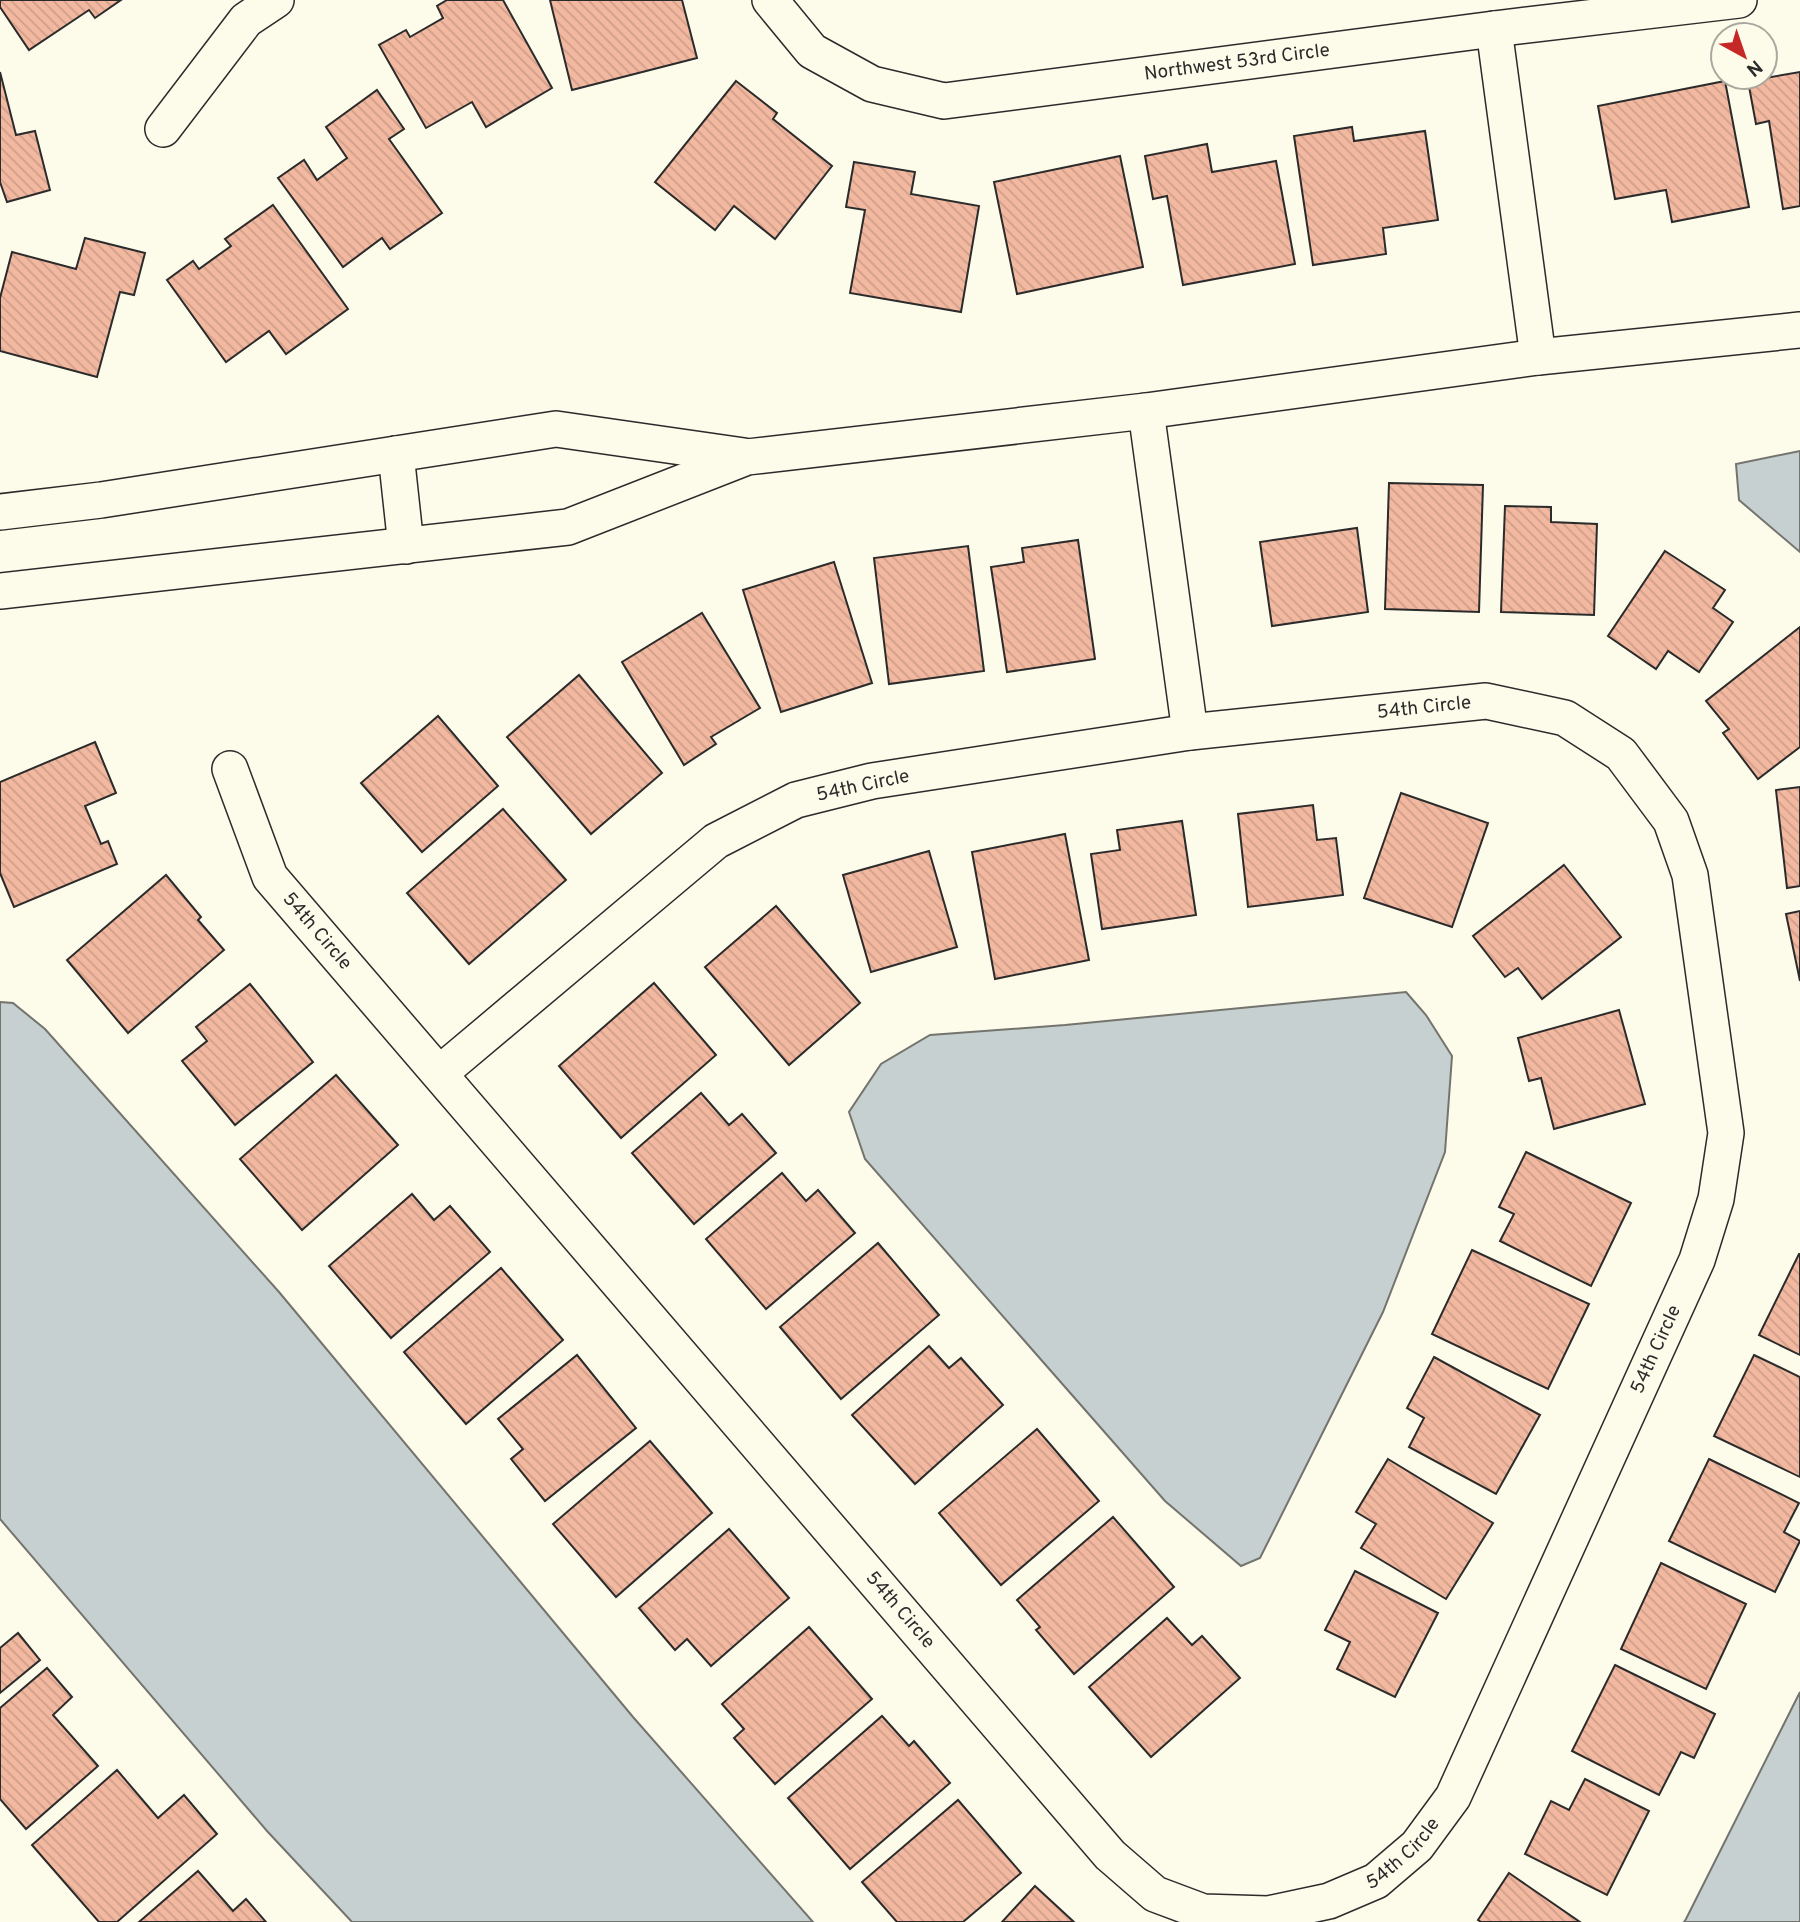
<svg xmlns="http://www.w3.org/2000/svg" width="1800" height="1922" viewBox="0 0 1800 1922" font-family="Overpass,sans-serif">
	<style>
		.water { fill: #c7d0d0; stroke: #74746e; stroke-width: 2 }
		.building { fill: url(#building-back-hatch); stroke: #2b2b2b; stroke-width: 2 }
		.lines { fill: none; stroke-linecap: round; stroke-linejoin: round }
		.minor-casing { stroke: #2b2b2b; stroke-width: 38 }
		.minor { stroke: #fdfbea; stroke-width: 35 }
		.labels { text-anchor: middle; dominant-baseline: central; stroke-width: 5; stroke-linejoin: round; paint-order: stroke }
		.street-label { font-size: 19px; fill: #2b2b2b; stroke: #fdfbea }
	</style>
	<defs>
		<pattern id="building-back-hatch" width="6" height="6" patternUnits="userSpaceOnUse" patternTransform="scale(1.75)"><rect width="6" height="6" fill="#f2b8a0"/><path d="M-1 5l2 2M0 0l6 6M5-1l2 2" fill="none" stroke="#d09e8a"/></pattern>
	</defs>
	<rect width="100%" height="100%" fill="#fdfbea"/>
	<!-- water -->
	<g class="water">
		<polygon points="1800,451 1800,552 1739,500 1736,464"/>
		<polygon points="1406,992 1426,1015 1452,1056 1445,1152 1383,1312 1260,1558 1241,1566 1165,1501 865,1159 849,1112 881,1064 930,1035 1065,1025"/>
		<polygon points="0,1002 13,1003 45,1029 279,1292 633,1717 813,1922 352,1922 267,1831 0,1519"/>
		<polygon points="1800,1692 1800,1922 1684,1922 1686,1919"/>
	</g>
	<!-- building -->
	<g class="building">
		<polygon points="0,0 121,0 95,18 89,10 29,50 0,7"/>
		<polygon points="447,0 503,0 552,88 486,127 472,102 426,128 379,45 406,30 410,37 443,18 437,6"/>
		<polygon points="550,0 682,0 697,58 572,90"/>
		<polygon points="0,72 16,135 35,131 50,190 7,202 0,182"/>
		<polygon points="1800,72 1800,206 1783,209 1769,121 1756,124 1748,81"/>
		<polygon points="736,81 777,113 773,119 832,166 775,239 734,206 715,230 655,182"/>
		<polygon points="1725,81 1749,207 1672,222 1666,190 1615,199 1598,106"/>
		<polygon points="377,90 404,129 389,139 442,213 390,249 382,238 343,267 278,178 304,160 317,180 347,158 326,127"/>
		<polygon points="1352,127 1354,141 1425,131 1438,220 1383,228 1386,254 1313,265 1294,136"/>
		<polygon points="1207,144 1212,172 1276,161 1295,264 1183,285 1167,196 1153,199 1145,156"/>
		<polygon points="1120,156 1143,267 1017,294 994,182"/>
		<polygon points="854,162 915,172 911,194 979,206 961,312 850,293 865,210 846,207"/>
		<polygon points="273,205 348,309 286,354 269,331 226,362 167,280 193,261 199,269 231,246 225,239"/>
		<polygon points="85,238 145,253 134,295 120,292 97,377 0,351 0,298 12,252 76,269"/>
		<polygon points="1389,483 1483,485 1479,612 1385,609"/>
		<polygon points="1505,506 1551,507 1551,522 1597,524 1594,615 1501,612"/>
		<polygon points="1357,528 1368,612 1272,626 1260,542"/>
		<polygon points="1078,540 1095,659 1007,672 991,567 1024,562 1022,548"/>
		<polygon points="968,546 984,671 889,684 874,558"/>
		<polygon points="1665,551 1725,590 1713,608 1733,622 1699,672 1668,651 1656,669 1608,636"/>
		<polygon points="834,562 872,683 781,712 743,590"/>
		<polygon points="702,613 760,708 711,737 716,744 684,765 622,662"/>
		<polygon points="1800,627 1800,747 1758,779 1723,733 1729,729 1706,701"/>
		<polygon points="579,675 662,773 591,834 507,737"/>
		<polygon points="438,716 498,786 422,852 361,783"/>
		<polygon points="95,742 116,793 85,806 101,844 108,841 117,864 14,907 0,873 0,782"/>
		<polygon points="1800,787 1800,886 1787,888 1776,790"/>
		<polygon points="1401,793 1488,823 1452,927 1364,898"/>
		<polygon points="1313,805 1317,840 1336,838 1343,895 1248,907 1238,814"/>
		<polygon points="503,809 566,880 469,964 407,893"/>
		<polygon points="1182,821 1196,915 1102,929 1091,854 1120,850 1117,830"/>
		<polygon points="1065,834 1089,960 995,979 972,852"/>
		<polygon points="929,851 957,947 871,972 843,875"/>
		<polygon points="1564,865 1621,937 1542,999 1518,968 1505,977 1473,936"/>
		<polygon points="166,875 201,917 198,920 224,950 128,1033 67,960"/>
		<polygon points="776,906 860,1003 789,1065 705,967"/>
		<polygon points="1800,911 1800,981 1786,914"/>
		<polygon points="654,983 716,1055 621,1138 559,1066"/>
		<polygon points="250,984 313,1062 235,1125 182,1061 207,1041 196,1027"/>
		<polygon points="1619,1010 1645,1104 1554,1129 1541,1078 1529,1081 1518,1038"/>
		<polygon points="336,1075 398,1145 302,1230 240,1159"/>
		<polygon points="701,1093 729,1125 742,1114 776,1153 694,1224 632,1153"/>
		<polygon points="1526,1152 1631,1203 1591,1286 1500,1241 1514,1214 1499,1207"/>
		<polygon points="782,1173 806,1201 818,1190 855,1233 766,1309 706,1239"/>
		<polygon points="412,1194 434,1220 450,1206 490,1252 391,1338 329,1266"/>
		<polygon points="878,1243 939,1315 841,1399 780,1327"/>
		<polygon points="1472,1250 1589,1304 1548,1389 1432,1334"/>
		<polygon points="1799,1254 1800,1254 1800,1355 1759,1335"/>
		<polygon points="501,1268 563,1340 466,1424 404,1352"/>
		<polygon points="929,1346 949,1368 961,1358 1003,1405 915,1484 852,1415"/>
		<polygon points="577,1355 636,1428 545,1501 511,1459 523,1449 498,1419"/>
		<polygon points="1754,1355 1800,1377 1800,1477 1714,1436"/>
		<polygon points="1434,1357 1540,1415 1496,1494 1409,1447 1424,1418 1407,1408"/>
		<polygon points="1037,1429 1099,1501 1001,1585 939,1513"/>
		<polygon points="650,1441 712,1513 616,1597 553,1524"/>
		<polygon points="1388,1459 1493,1523 1446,1599 1361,1548 1376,1524 1356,1512"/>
		<polygon points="1709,1459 1799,1503 1784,1532 1800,1541 1775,1592 1669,1541"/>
		<polygon points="1113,1517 1174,1587 1074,1674 1036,1630 1040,1627 1017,1600"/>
		<polygon points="729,1529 789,1598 711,1666 687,1639 675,1650 639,1608"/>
		<polygon points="1661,1563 1746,1604 1706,1689 1621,1649"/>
		<polygon points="1355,1571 1438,1613 1395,1697 1337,1669 1350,1642 1325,1630"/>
		<polygon points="1167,1618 1192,1645 1202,1636 1240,1678 1151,1757 1089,1687"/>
		<polygon points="809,1627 872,1699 775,1784 734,1738 744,1729 722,1704"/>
		<polygon points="18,1633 40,1660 0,1693 0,1648"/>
		<polygon points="1615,1665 1715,1714 1694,1758 1681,1752 1659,1795 1572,1751"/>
		<polygon points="47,1668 72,1697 53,1715 98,1766 26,1829 0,1799 0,1708"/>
		<polygon points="882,1716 909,1746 914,1741 950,1783 850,1869 788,1798"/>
		<polygon points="117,1770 158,1818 184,1795 217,1834 117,1922 99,1922 32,1845"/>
		<polygon points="1585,1779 1649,1811 1607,1895 1525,1854 1551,1801 1569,1810"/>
		<polygon points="958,1800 1021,1873 963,1922 897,1922 862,1882"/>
		<polygon points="198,1871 233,1911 246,1899 266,1922 139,1922"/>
		<polygon points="1509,1873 1580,1922 1481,1922 1478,1920"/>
		<polygon points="1035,1886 1074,1922 1002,1922"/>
	</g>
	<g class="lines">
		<!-- minor casing -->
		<g class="minor-casing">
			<g id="minor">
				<path id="s1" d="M770,0L812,51L872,84L944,101L1494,29L1739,0"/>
				<polyline points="1494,29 1538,357"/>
				<polyline points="163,129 246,20 276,0"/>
				<polyline points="1146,411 1190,732"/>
				<polyline points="396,454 406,546"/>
				<polyline points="0,512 101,500 556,429 744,456"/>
				<polyline points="0,591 568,527 747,457 1146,411 1538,357 1800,330"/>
				<path id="s2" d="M230,769L270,877L1110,1855L1155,1894L1203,1912L1268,1914L1329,1901L1376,1881L1417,1846L1453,1797L1697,1260L1716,1199L1726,1133L1690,875L1671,821L1621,754L1565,718L1486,701L1190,732L872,781L796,800L716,841L440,1073"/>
			</g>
		</g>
		<!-- minor -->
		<use href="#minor" class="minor"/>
	</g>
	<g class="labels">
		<!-- street labels -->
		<g class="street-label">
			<text stroke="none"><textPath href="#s1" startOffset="504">Northwest 53rd Circle</textPath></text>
			<text transform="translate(1424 708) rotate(-6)">54th Circle</text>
			<text transform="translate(863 786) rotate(-12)">54th Circle</text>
			<text stroke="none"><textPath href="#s2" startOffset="187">54th Circle</textPath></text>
			<text stroke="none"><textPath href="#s2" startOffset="2300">54th Circle</textPath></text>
			<text stroke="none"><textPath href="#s2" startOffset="1082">54th Circle</textPath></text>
			<text stroke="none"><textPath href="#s2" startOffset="1732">54th Circle</textPath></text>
		</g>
	</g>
	<!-- north arrow -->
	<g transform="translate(1744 56) rotate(140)"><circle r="33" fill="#fdfbea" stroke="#a9a89e" stroke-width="2"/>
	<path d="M0-5L12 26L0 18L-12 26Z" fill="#c62828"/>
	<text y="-10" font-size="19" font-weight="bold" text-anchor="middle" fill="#2b2b2b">N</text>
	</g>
</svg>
